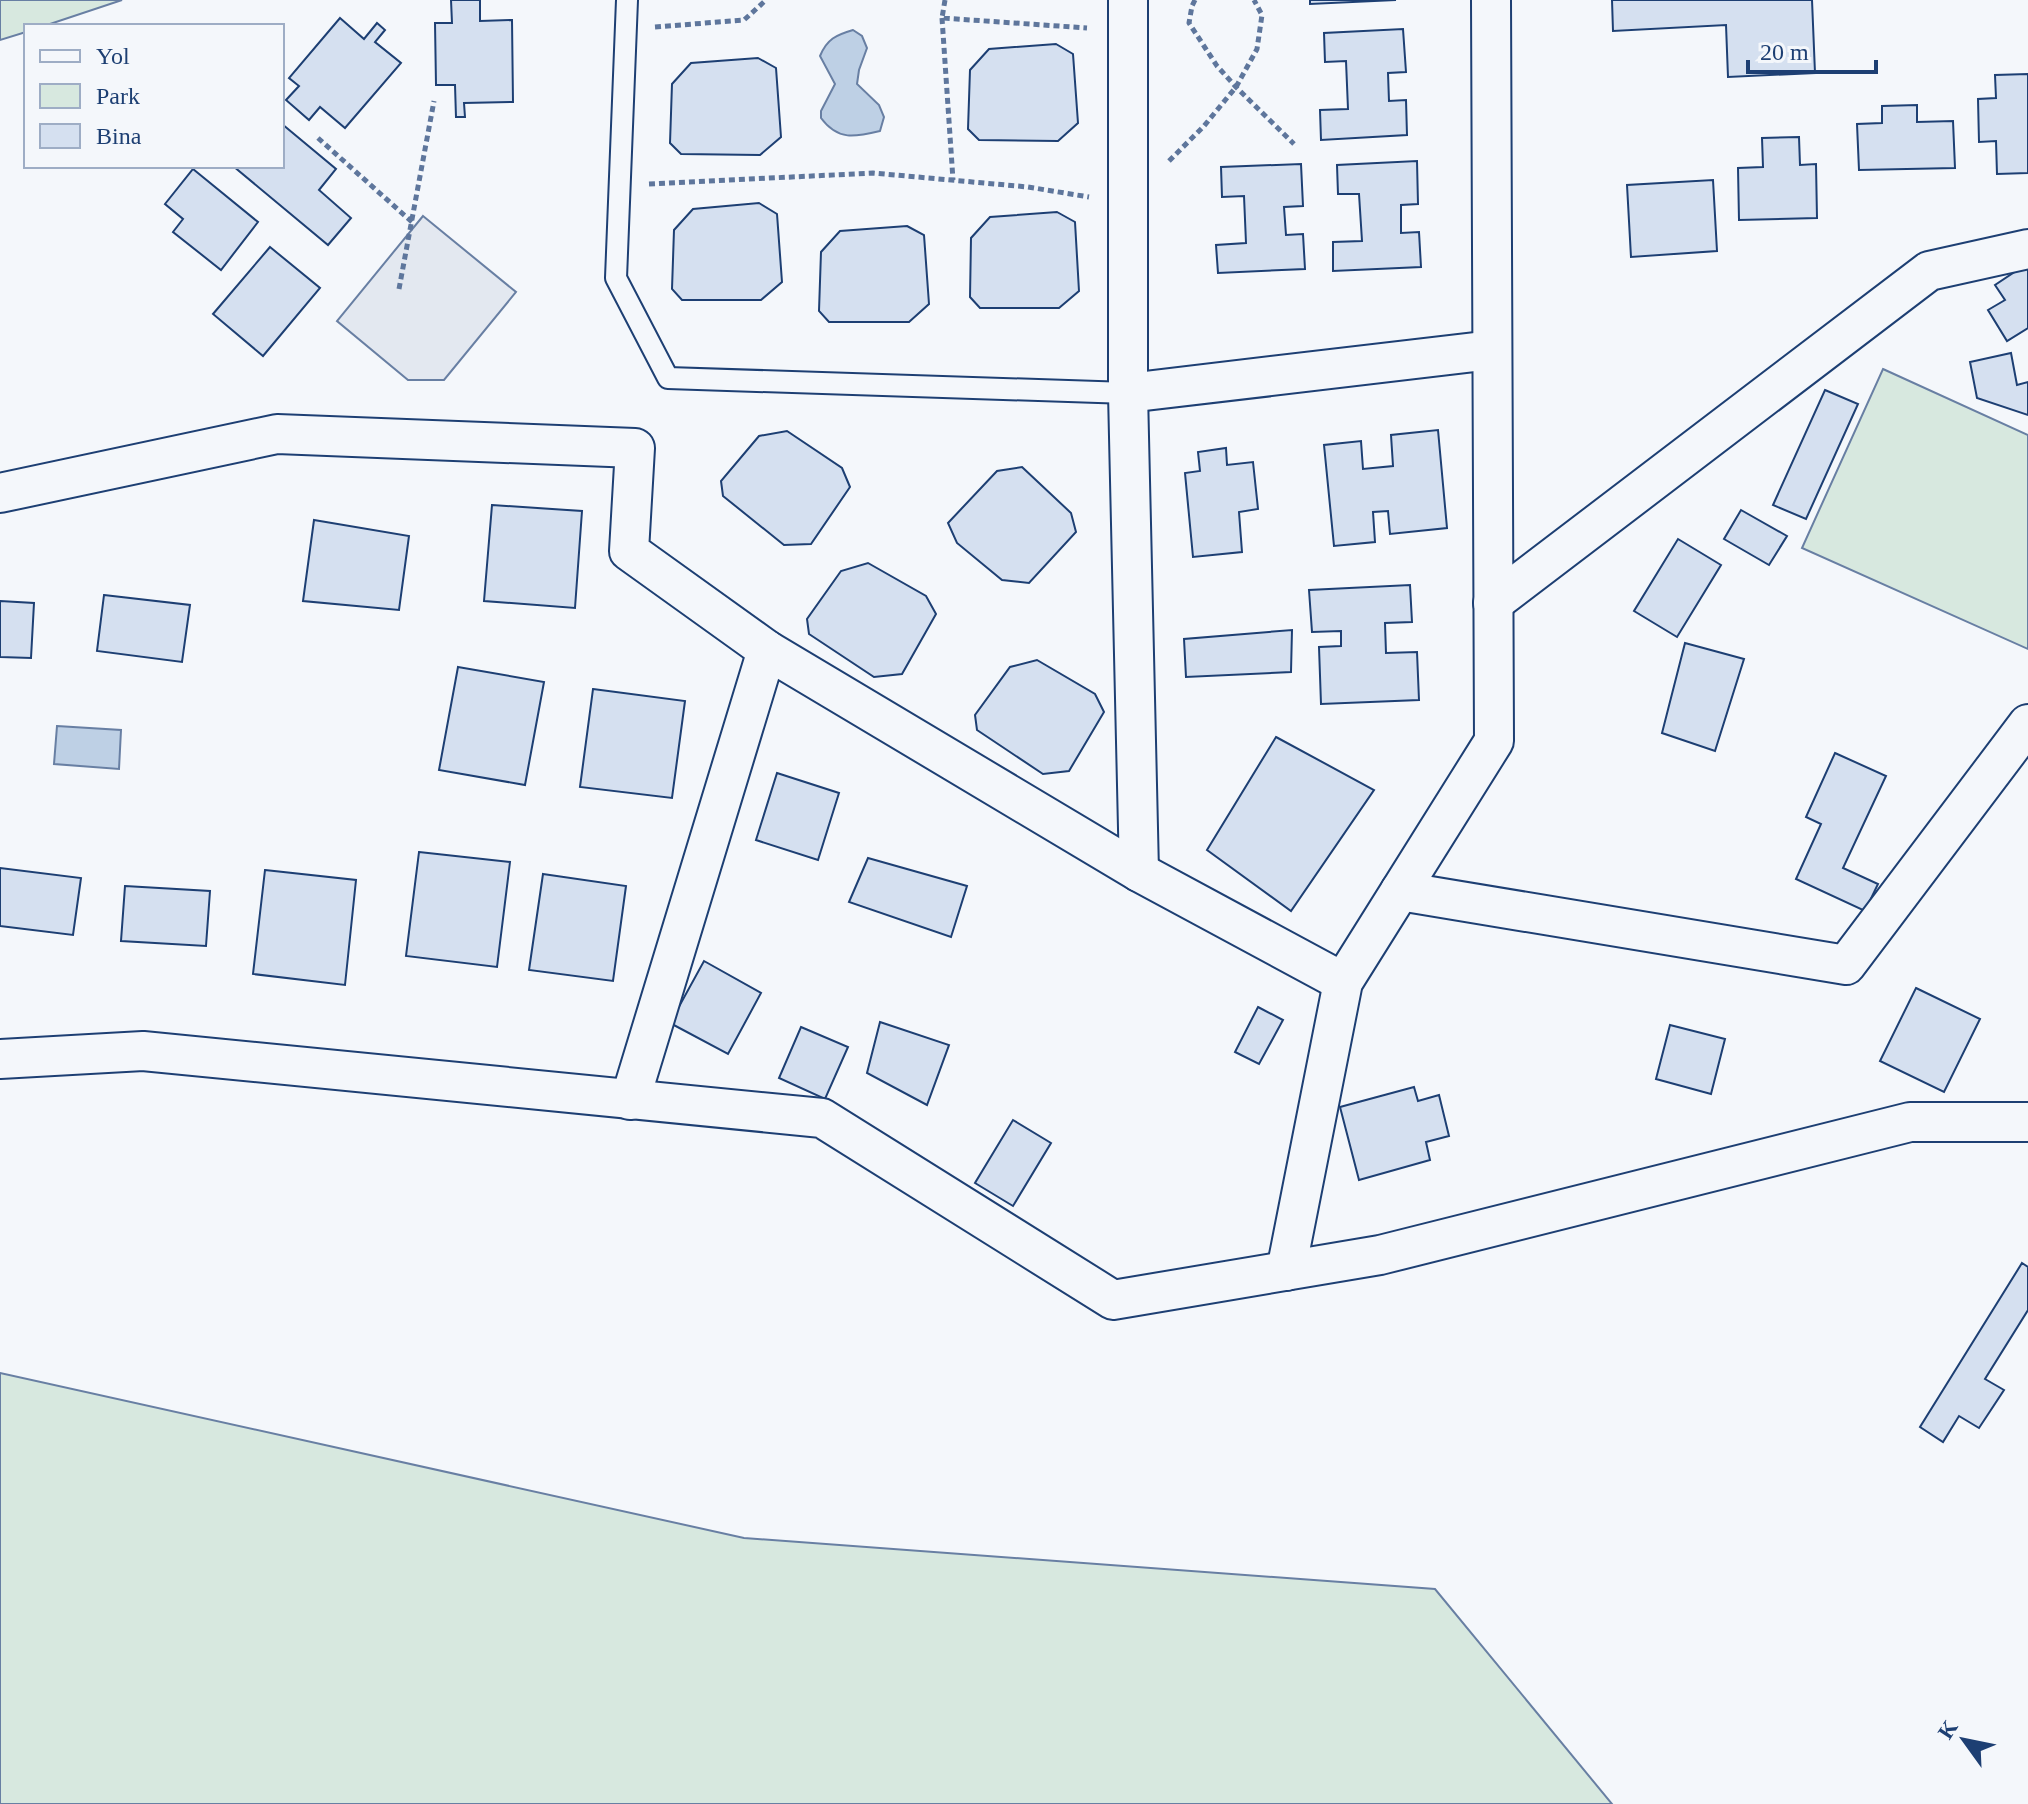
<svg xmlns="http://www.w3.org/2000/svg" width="2028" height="1804" viewBox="0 0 2028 1804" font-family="'Times New Roman',serif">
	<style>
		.green { fill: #d7e8df; stroke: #687fa3; stroke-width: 2 }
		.parking { fill: #e3e8f0; stroke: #687fa3; stroke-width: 2 }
		.water { fill: #bed0e5; stroke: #687fa3; stroke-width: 2 }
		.building { fill: #d5e0f0; stroke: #1d3f73; stroke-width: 2 }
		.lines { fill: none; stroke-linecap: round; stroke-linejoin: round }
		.service-casing { stroke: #1d3f73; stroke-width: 24 }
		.minor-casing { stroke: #1d3f73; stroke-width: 42 }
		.path { stroke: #5e769c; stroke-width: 5; stroke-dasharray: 6 4; stroke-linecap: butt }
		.service { stroke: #f4f7fb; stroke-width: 20 }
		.minor { stroke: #f4f7fb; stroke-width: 38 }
	</style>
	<rect width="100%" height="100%" fill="#f4f7fb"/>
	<!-- green -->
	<g class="green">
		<polygon points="0,0 122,0 44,26 26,26 26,32 0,40"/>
		<polygon points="1883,369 2028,435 2028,649 1802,548"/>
		<polygon points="0,1373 744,1538 1435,1589 1612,1804 0,1804"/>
	</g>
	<!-- parking -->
	<polygon class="parking" points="423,216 516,292 444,380 408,380 337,321"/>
	<!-- water -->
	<g class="water">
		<path d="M853,30L862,36L867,48L859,70L857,84L879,105L884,117L880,131C855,137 838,141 821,118V111L835,84L820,56C827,39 836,35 853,30Z"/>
		<polygon points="57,726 121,730 119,769 54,764"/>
	</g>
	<!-- building -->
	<g class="building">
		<polygon points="451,0 480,0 480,21 512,20 513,102 464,103 465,117 456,117 455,85 436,85 435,23 452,23"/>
		<polygon points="1310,0 1396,0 1310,4"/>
		<polygon points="1612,0 1812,0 1815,73 1728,77 1726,25 1613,31"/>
		<polygon points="340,18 364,39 377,23 385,30 375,42 401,63 345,128 320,107 309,120 286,100 299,86 289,78"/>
		<polygon points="1403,29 1406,72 1388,73 1389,101 1406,100 1407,135 1321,140 1320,110 1348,109 1346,61 1325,62 1324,33"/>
		<polygon points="1056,44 1073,54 1078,123 1058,141 979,140 968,129 970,70 989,49"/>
		<polygon points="758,58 776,68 781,137 760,155 681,154 670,143 672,84 691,63"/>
		<polygon points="2028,74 2028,173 1997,174 1996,141 1979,142 1978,99 1996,98 1995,75"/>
		<polygon points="1917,105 1917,122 1953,121 1955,168 1859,170 1857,124 1882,123 1882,106"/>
		<polygon points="282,124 336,169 319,190 351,218 328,245 233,166 282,166"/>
		<polygon points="1799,137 1800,165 1816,164 1817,218 1739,220 1738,168 1763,167 1762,138"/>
		<polygon points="1417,161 1418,204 1401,205 1401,233 1419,232 1421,267 1333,271 1333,242 1362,241 1359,194 1338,194 1337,165"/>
		<polygon points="1301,164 1303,206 1284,207 1286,235 1303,234 1305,269 1218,273 1216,245 1246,243 1244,196 1222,197 1221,167"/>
		<polygon points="193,169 258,222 221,270 173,232 183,219 165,204"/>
		<polygon points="1713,180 1717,251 1631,257 1627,185"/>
		<polygon points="759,203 777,214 782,282 761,300 682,300 672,289 674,230 693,209"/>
		<polygon points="1057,212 1075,222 1079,291 1059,308 980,308 970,297 971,238 990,217"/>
		<polygon points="907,226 924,235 929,304 909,322 829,322 819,311 821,252 840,231"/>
		<polygon points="270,247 320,288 263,356 213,314"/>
		<polygon points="2028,263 2028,328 2007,341 1988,310 2005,300 1995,285"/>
		<polygon points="2011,353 2017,385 2028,382 2028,415 1977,398 1970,362"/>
		<polygon points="1825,390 1858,404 1806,519 1773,505"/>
		<polygon points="1438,430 1447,528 1390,534 1388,511 1373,512 1375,542 1334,546 1324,445 1361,441 1363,469 1393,466 1391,435"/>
		<polygon points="787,431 842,468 850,487 811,544 784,545 723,496 721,481 759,436"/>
		<polygon points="1226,448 1227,465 1253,462 1258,509 1239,512 1242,552 1193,557 1185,473 1200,471 1198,452"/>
		<polygon points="1022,467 1071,513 1076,532 1029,583 1002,580 957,543 948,523 997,471"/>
		<polygon points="492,505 582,511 575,608 484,601"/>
		<polygon points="1741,510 1787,536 1769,565 1724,539"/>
		<polygon points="314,520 409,536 399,610 303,601"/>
		<polygon points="1678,539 1721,565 1677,637 1634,611"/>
		<polygon points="868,563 926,596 936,614 902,674 874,677 809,634 807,619 841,571"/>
		<polygon points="1410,585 1412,622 1385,623 1386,653 1417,652 1419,700 1321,704 1319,647 1341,646 1341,631 1312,632 1309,590"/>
		<polygon points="104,595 190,605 182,662 97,651"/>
		<polygon points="0,601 34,603 31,658 0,657"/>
		<polygon points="1292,630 1291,672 1186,677 1184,639"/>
		<polygon points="1685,643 1744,659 1715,751 1662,733"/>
		<polygon points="1037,660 1095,694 1104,712 1069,771 1043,774 977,730 975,715 1010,667"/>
		<polygon points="458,667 544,682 525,785 439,770"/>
		<polygon points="593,689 685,701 672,798 580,787"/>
		<polygon points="1276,737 1374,790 1291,911 1207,850"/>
		<polygon points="1835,753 1886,776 1843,868 1878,884 1865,911 1796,879 1821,824 1806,817"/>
		<polygon points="777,773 839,793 818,860 756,840"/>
		<polygon points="419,852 510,862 497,967 406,956"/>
		<polygon points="868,858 967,886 951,937 849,902"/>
		<polygon points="0,868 81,878 73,935 0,926"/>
		<polygon points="265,870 356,880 345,985 253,974"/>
		<polygon points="543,874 626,886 613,981 529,970"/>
		<polygon points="125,886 210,891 206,946 121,941"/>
		<polygon points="704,961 761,993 728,1054 670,1023"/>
		<polygon points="1916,988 1980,1019 1944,1092 1880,1061"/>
		<polygon points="1258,1007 1283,1020 1259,1064 1235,1052"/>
		<polygon points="880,1022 949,1045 927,1105 867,1073"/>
		<polygon points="1670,1025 1725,1039 1711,1094 1656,1079"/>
		<polygon points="801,1027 848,1047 825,1099 779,1078"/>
		<polygon points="1414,1087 1418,1101 1439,1095 1449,1136 1426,1142 1430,1160 1359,1180 1340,1107"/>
		<polygon points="1013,1120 1051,1143 1013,1206 975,1183"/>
		<polygon points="2022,1263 2028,1267 2028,1310 1985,1379 2004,1390 1979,1428 1959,1416 1943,1442 1920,1427"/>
	</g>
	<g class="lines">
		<!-- service casing -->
		<g class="service-casing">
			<polyline id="service" points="627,0 616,278 668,378 1128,393"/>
		</g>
		<!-- minor casing -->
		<g class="minor-casing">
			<g id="minor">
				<polyline points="1128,0 1128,393 1139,872"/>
				<polyline points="1128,393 1492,350"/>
				<polyline points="0,493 277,434 635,448 629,551 767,650 1139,872 1343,982"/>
				<polyline points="1493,603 1929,271 2028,249"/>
				<polyline points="1400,891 1846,965 2028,724"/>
				<polyline points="0,1059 143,1051 822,1118 1113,1300 1380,1255 1910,1122 2028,1122"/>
				<polyline points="630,1100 767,650"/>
				<polyline points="1286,1271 1343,982 1494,741 1491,0"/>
			</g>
		</g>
		<!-- path -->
		<g class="path">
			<polyline points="945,0 942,18 1087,28"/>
			<polyline points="1195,0 1192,6 1189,23 1217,66 1236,87 1294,144"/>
			<polyline points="942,18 953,180"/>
			<polyline points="655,27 744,20 766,0"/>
			<polyline points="318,138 412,222"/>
			<polyline points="1169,161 1204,126 1236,87 1257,49 1262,15 1254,0"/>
			<polyline points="649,184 873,173 1028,187 1089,197"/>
			<polyline points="399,289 434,101"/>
		</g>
		<!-- service -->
		<use href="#service" class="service"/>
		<!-- minor -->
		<use href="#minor" class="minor"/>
	</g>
	<!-- legend -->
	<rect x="24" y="24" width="260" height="144" fill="#f4f7fb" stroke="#9eadc5" stroke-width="2"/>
	<rect x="40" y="50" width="40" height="12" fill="#f4f7fb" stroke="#9eadc5" stroke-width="2"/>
	<text x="96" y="64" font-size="24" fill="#1d3f73">Yol</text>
	<rect x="40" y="84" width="40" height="24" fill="#d7e8df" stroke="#9eadc5" stroke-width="2"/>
	<text x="96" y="104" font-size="24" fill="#1d3f73">Park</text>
	<rect x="40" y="124" width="40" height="24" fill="#d5e0f0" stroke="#9eadc5" stroke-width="2"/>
	<text x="96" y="144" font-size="24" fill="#1d3f73">Bina</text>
	<!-- north arrow -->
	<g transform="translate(1964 1740) rotate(303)" stroke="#f4f7fb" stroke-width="6" paint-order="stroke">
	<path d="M0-6L14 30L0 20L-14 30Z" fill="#1d3f73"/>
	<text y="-12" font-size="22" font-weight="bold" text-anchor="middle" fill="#1d3f73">K</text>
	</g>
	<!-- scale -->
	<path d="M1748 60v12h128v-12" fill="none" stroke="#1d3f73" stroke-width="4"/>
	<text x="1760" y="60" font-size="24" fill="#1d3f73" stroke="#f4f7fb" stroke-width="6" paint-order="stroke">20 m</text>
</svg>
